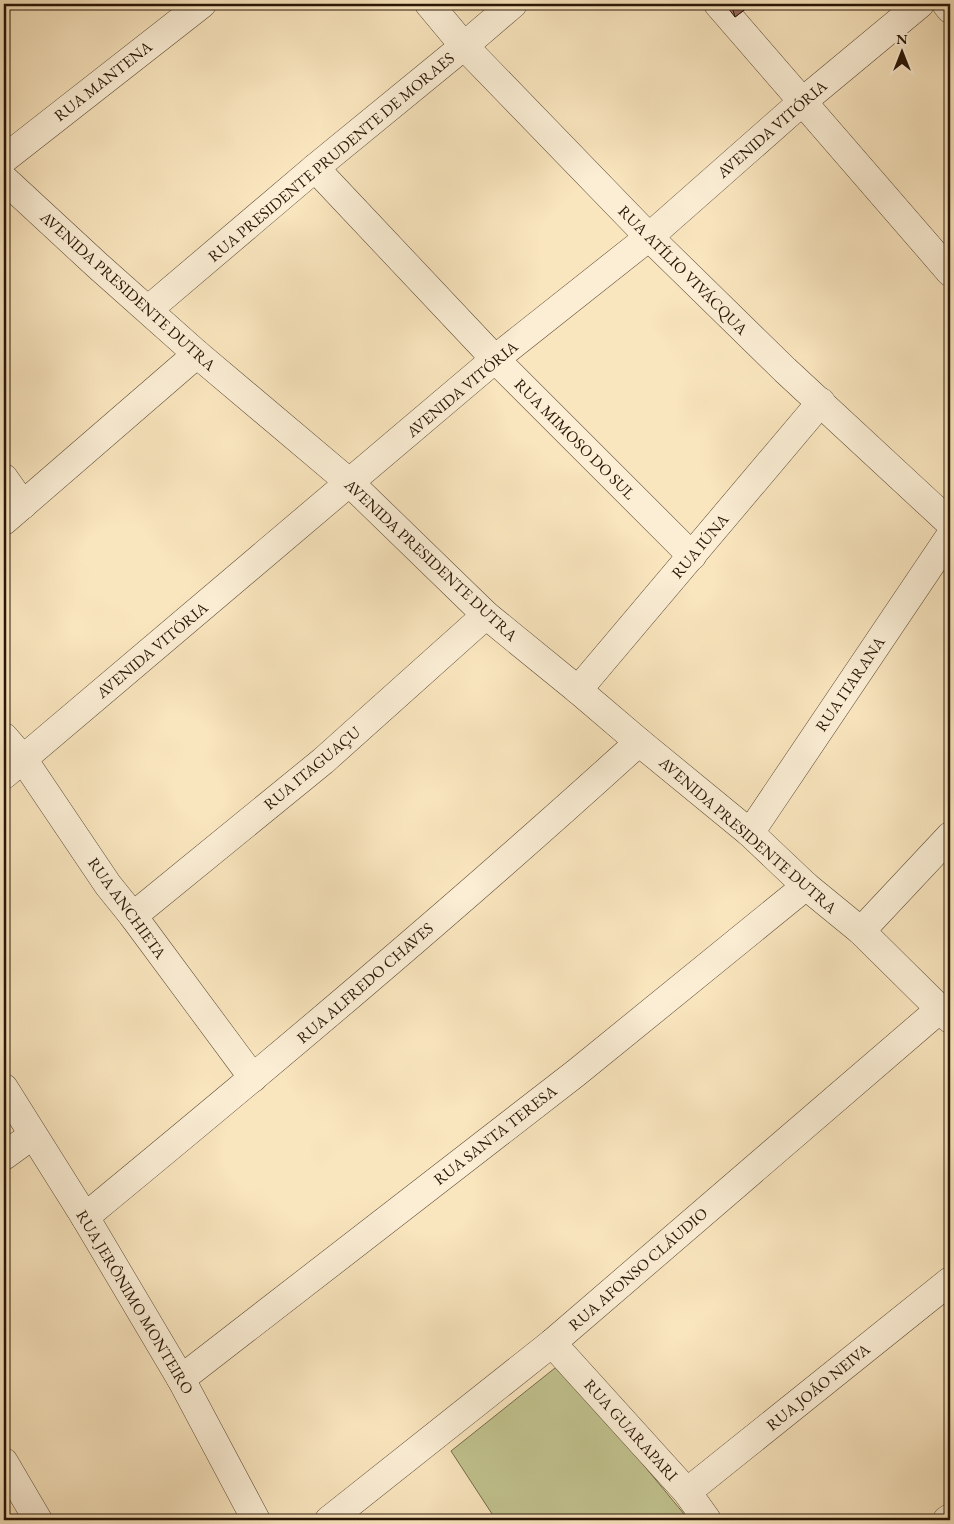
<svg xmlns="http://www.w3.org/2000/svg" width="954" height="1524" viewBox="0 0 954 1524" font-family="'EB Garamond',serif">
	<style>
		.green { fill: #c1c38f; stroke: #746c4a }
		.lines { fill: none; stroke-linecap: round; stroke-linejoin: round }
		.minor-casing { stroke: #5c4a34; stroke-width: 29 }
		.minor { stroke: #fbeed5; stroke-width: 28 }
		.wall { fill: #bb8678; stroke: #281606 }
		.shaded-wall { fill: #986d61; stroke: #281606 }
		.building { fill: #d99c8b; stroke: #281606 }
		.labels { text-anchor: middle; dominant-baseline: central; stroke-width: 4; stroke-linejoin: round; paint-order: stroke }
		.street-label { font-size: 16px; fill: #281606; stroke: #fbeed5 }
	</style>
	<rect width="100%" height="100%" fill="#f9e5be"/>
	<filter id="stains"><feTurbulence type="fractalNoise" baseFrequency=".004" numOctaves="4"/><feColorMatrix values="0 0 0 0 .2 0 0 0 0 .09 0 0 0 0 .02 0 0 0 .5 -.17"/></filter>
	<radialGradient id="worn" r=".72"><stop offset=".6" stop-color="#630" stop-opacity="0"/><stop offset="1" stop-color="#630" stop-opacity=".3"/></radialGradient>
	<!-- green -->
	<polygon class="green" points="560,1364 689,1520 496,1520 451,1451"/>
	<g class="lines">
		<!-- minor casing -->
		<g class="minor-casing">
			<g id="minor">
				<polyline points="429,4 464,46 649,237 785,370 950,523"/>
				<polyline points="718,4 950,272"/>
				<polyline points="946,4 950,9"/>
				<polyline points="4,159 202,4"/>
				<polyline points="315,168 495,359 692,556"/>
				<polyline points="4,179 97,265 197,354 350,483 486,615 578,690 639,742 750,833 806,886 861,931 950,1019"/>
				<polyline points="149,309 315,168 464,46 513,4"/>
				<polyline points="4,478 23,505"/>
				<polyline points="4,521 197,354"/>
				<polyline points="578,690 821,402"/>
				<polyline points="4,737 23,759 108,885 133,916 253,1078"/>
				<polyline points="4,775 495,359 649,237 802,102 920,4"/>
				<polyline points="750,833 950,536"/>
				<polyline points="133,916 323,761 486,615"/>
				<polyline points="861,931 950,836"/>
				<polyline points="4,1088 85,1217 181,1379 256,1520"/>
				<polyline points="4,1156 33,1135"/>
				<path d="M85,1217C273,1062 459,906 639,742"/>
				<polyline points="552,1343 687,1492 707,1520"/>
				<polyline points="181,1379 576,1073 806,886"/>
				<polyline points="4,1462 38,1520"/>
				<polyline points="687,1492 950,1281"/>
				<polyline points="329,1520 552,1343 940,1009"/>
				<polyline points="947,1520 950,1518"/>
			</g>
		</g>
		<!-- minor -->
		<use href="#minor" class="minor"/>
	</g>
	<!-- wall -->
	<polygon class="wall" points="725,4 752,4 735,17"/>
	<!-- shaded-wall -->
	<polygon class="shaded-wall" points="740,4 752,4 735,17 733,10"/>
	<!-- building -->
	<polygon class="building" points="728,4 740,4 733,10"/>
	<g class="labels">
		<!-- street labels -->
		<g class="street-label">
			<text transform="translate(103 81) rotate(-38)">RUA MANTENA</text>
			<text transform="translate(772 129) rotate(-41)">AVENIDA VITÓRIA</text>
			<text transform="translate(331 157) rotate(-40)">RUA PRESIDENTE PRUDENTE DE MORAES</text>
			<text transform="translate(683 270) rotate(45)">RUA ATÍLIO VIVÁCQUA</text>
			<text transform="translate(128 291) rotate(42)">AVENIDA PRESIDENTE DUTRA</text>
			<text transform="translate(462 389) rotate(-40)">AVENIDA VITÓRIA</text>
			<text transform="translate(575 439) rotate(45)">RUA MIMOSO DO SUL</text>
			<text transform="translate(700 546) rotate(-50)">RUA IÚNA</text>
			<text transform="translate(431 560) rotate(43)">AVENIDA PRESIDENTE DUTRA</text>
			<text transform="translate(152 650) rotate(-40)">AVENIDA VITÓRIA</text>
			<text transform="translate(850 684) rotate(-56)">RUA ITARANA</text>
			<text transform="translate(312 768) rotate(-40)">RUA ITAGUAÇU</text>
			<text transform="translate(748 835) rotate(41)">AVENIDA PRESIDENTE DUTRA</text>
			<text transform="translate(127 908) rotate(54)">RUA ANCHIETA</text>
			<text transform="translate(365 983) rotate(-41)">RUA ALFREDO CHAVES</text>
			<text transform="translate(495 1135) rotate(-38)">RUA SANTA TERESA</text>
			<text transform="translate(638 1269) rotate(-41)">RUA AFONSO CLÁUDIO</text>
			<text transform="translate(135 1302) rotate(59)">RUA JERÔNIMO MONTEIRO</text>
			<text transform="translate(818 1387) rotate(-39)">RUA JOÃO NEIVA</text>
			<text transform="translate(631 1430) rotate(48)">RUA GUARAPARI</text>
		</g>
	</g>
	<!-- margin -->
	<rect width="954" height="1524" fill="none" stroke="#f9e5be" stroke-width="20"/>
	<rect x="5" y="5" width="944" height="1514" fill="none" stroke="#281606" stroke-width="2.5"/>
	<rect x="10" y="10" width="934" height="1504" fill="none" stroke="#281606"/>
	<!-- north arrow -->
	<g transform="translate(902 52)" stroke="#fbeed5" stroke-width="4" paint-order="stroke">
	<path d="M0-4L9 19L0 12L-9 19Z" fill="#281606"/>
	<text y="-8" font-size="14" font-weight="bold" text-anchor="middle" fill="#281606">N</text>
	</g>
	<rect width="100%" height="100%" filter="url(#stains)"/>
	<rect width="100%" height="100%" fill="url(#worn)"/>
</svg>
